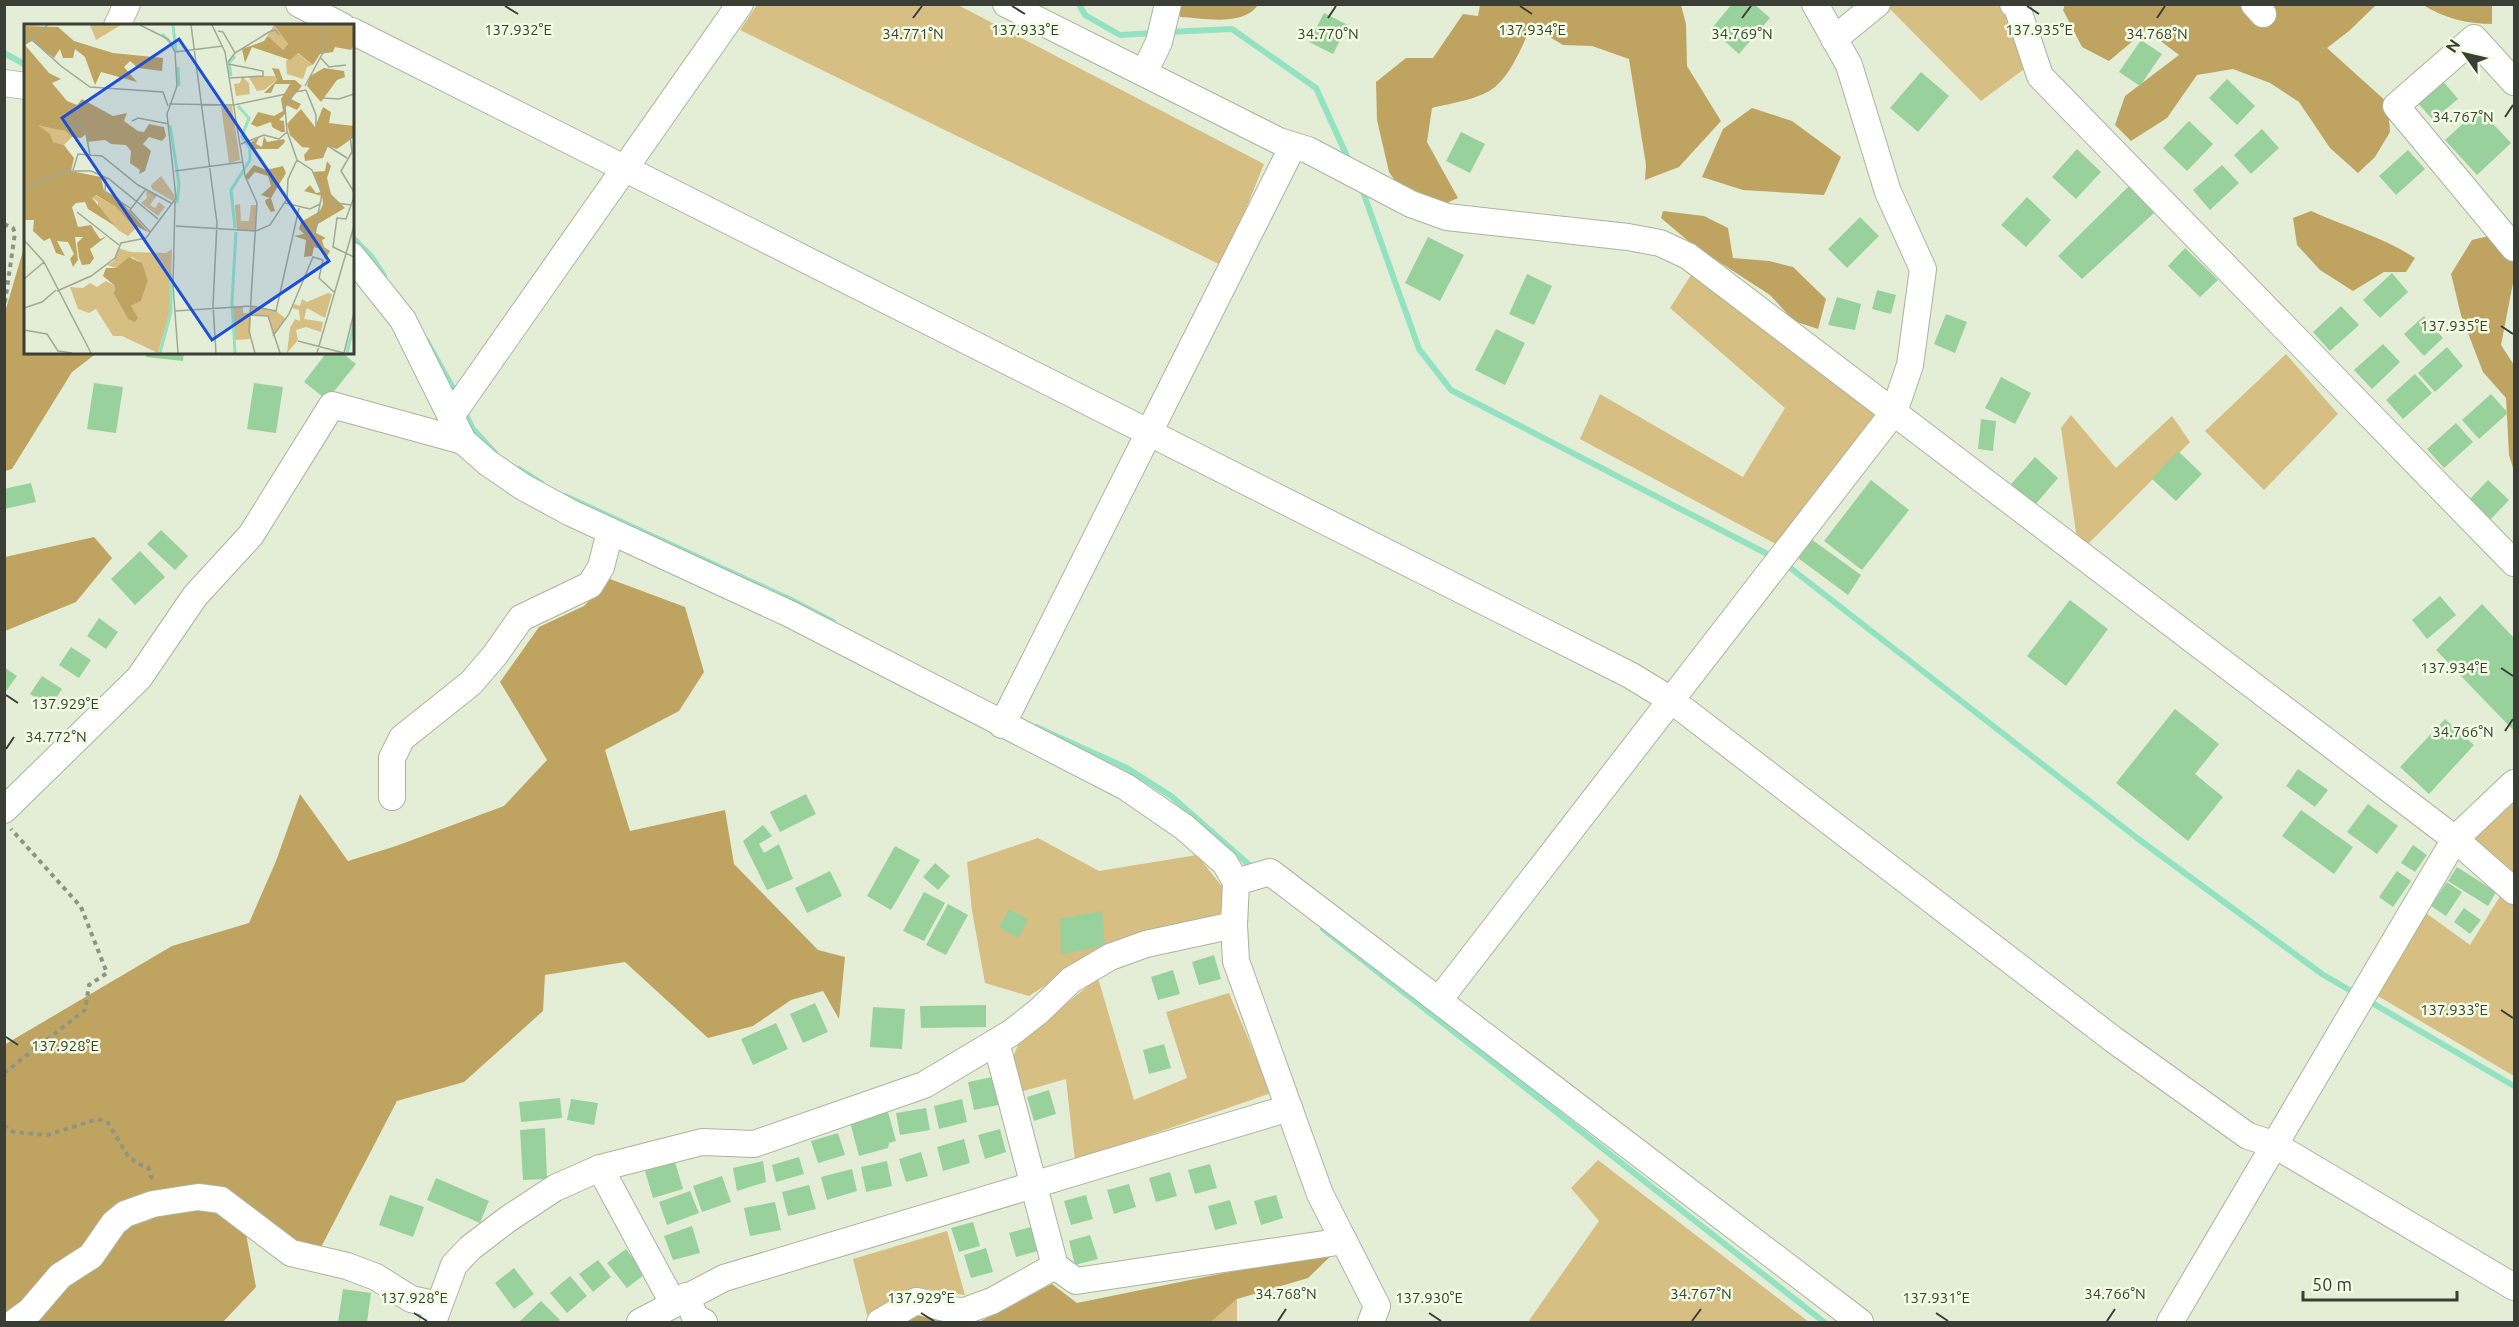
<svg xmlns="http://www.w3.org/2000/svg" width="2519" height="1327" viewBox="0 0 2519 1327" font-family="Ubuntu,sans-serif">
	<style>
		.green { fill: #d7be83 }
		.forest { fill: #bfa461 }
		.lines { fill: none; stroke-linecap: round; stroke-linejoin: round }
		.stream { stroke: #93e2c1; stroke-width: 6 }
		.building { fill: #99d19d }
		.minor-casing { stroke: #aab49d; stroke-width: 28 }
		.path { stroke: #8d9484; stroke-width: 4; stroke-dasharray: 4.5 4.5; stroke-linecap: butt }
		.minor { stroke: #fff; stroke-width: 26 }
		.ticks { fill: none; stroke: #3a3e35; stroke-width: 2 }
		.inset-river { fill: none; stroke: #93e2c1; stroke-width: 3 }
		.inset-road { fill: none; stroke: #a0a896; stroke-width: 1.5 }
		.view { fill: #1d4ed8; fill-opacity: 0.15; stroke: #1d4ed8; stroke-width: 3 }
		.inset-edge { fill: none; stroke: #3a3e35; stroke-width: 3 }
		.ticks-label { font-size: 15px; text-anchor: middle; fill: #3a3e35; stroke: #f1fce3; stroke-width: 5; stroke-linejoin: round; paint-order: stroke }
	</style>
	<rect width="100%" height="100%" fill="#e4eed6"/>
	<!-- green -->
	<g class="green">
		<polygon points="757,5 958,5 1264,164 1223,266 740,30"/>
		<polygon points="1886,5 2013,5 2035,61 1981,101"/>
		<polygon points="1698,264 1894,412 1787,550 1580,439 1600,394 1743,477 1785,408 1670,308"/>
		<polygon points="2286,354 2338,414 2264,490 2205,431"/>
		<polygon points="2071,415 2116,468 2172,416 2190,442 2079,553 2061,428"/>
		<polygon points="2514,788 2514,882 2459,843"/>
		<polygon points="1038,838 1099,871 1197,855 1228,894 1218,920 1113,941 1029,996 985,983 972,911 967,862"/>
		<polygon points="2507,885 2514,891 2514,1076 2366,989 2415,905 2470,945"/>
		<polygon points="1098,978 1134,1100 1187,1078 1166,1012 1229,993 1271,1093 1075,1161 1066,1079 1020,1092 1012,1060 1019,1042"/>
		<polygon points="1598,1160 1809,1322 1528,1322 1599,1221 1571,1188"/>
		<polygon points="947,1231 965,1295 919,1288 867,1315 853,1259"/>
		<polygon points="1237,1299 1237,1322 1211,1322"/>
	</g>
	<!-- forest -->
	<g class="forest">
		<polygon points="2065,4 2376,5 2349,31 2327,48 2388,103 2390,132 2375,157 2358,173 2330,148 2299,102 2270,83 2233,69 2197,75 2167,118 2131,141 2115,125 2125,96 2179,55 2146,30 2109,61 2082,47 2063,10"/>
		<path d="M1180,5H1258C1243,27 1203,18 1180,17Z"/>
		<path d="M1480,5H1681L1686,24L1687,66L1721,121L1679,167L1645,180L1646,165L1629,59L1592,46L1563,45L1531,26C1523,45 1511,74 1495,87C1479,100 1451,103 1432,108L1427,142L1458,198L1442,205L1411,204L1389,172L1377,120L1376,82L1406,58H1433L1463,14L1478,16Z"/>
		<path d="M2423,5H2492V24C2467,24 2444,18 2423,5Z"/>
		<polygon points="1752,108 1792,121 1841,157 1824,195 1743,190 1702,177 1723,129"/>
		<polygon points="1663,211 1704,216 1728,228 1733,258 1769,261 1793,267 1826,299 1818,329 1794,321 1770,295 1693,245 1661,218"/>
		<path d="M2311,211C2346,227 2383,237 2415,258L2406,272H2384L2353,291L2320,270L2297,245L2293,218Z"/>
		<polygon points="2493,235 2514,250 2514,278 2501,345 2514,365 2514,471 2509,455 2506,398 2483,372 2461,315 2451,274 2472,240"/>
		<polygon points="25,244 26,352 97,353 72,372 12,469 5,471 5,312"/>
		<polygon points="94,537 112,558 76,602 5,631 5,557"/>
		<polygon points="610,579 685,607 704,672 679,711 605,750 630,831 725,810 734,864 818,950 845,957 839,1019 823,991 791,1000 753,1026 708,1038 625,962 545,975 543,1011 464,1082 397,1101 318,1253 244,1223 256,1287 223,1322 5,1322 4,1045 172,946 249,923 276,861 300,794 348,861 396,846 504,806 547,760 500,682 539,627 584,606"/>
		<polygon points="1337,1250 1308,1278 1237,1299 1211,1322 979,1322 1052,1284 1077,1303"/>
		<polygon points="919,1313 952,1322 901,1322"/>
	</g>
	<g class="lines">
		<!-- stream -->
		<g class="stream">
			<polyline points="1079,4 1085,15 1120,35 1154,33"/>
			<polyline points="1167,32 1232,29 1316,88 1350,163"/>
			<polyline points="4,53 26,65"/>
			<polyline points="1362,189 1419,349 1451,390 1775,558"/>
			<polyline points="352,237 371,256 384,276"/>
			<polyline points="426,340 458,397"/>
			<polyline points="463,409 473,429 495,453"/>
			<polyline points="519,469 541,483"/>
			<polyline points="565,496 789,599 833,622"/>
			<polyline points="1784,563 2137,838 2322,974 2358,995"/>
			<polyline points="1036,727 1127,768 1171,796 1254,869"/>
			<polyline points="1323,929 1824,1322"/>
			<polyline points="2367,1000 2514,1086"/>
		</g>
	</g>
	<!-- building -->
	<g class="building">
		<polygon points="1732,4 1754,4 1770,18 1739,54 1711,29"/>
		<polygon points="1324,13 1348,25 1333,54 1309,42"/>
		<polygon points="2141,40 2162,54 2140,86 2119,72"/>
		<polygon points="1921,72 1949,96 1918,132 1890,108"/>
		<polygon points="2227,79 2255,106 2237,125 2209,98"/>
		<polygon points="2442,80 2458,99 2433,120 2416,101"/>
		<polygon points="2479,109 2511,143 2477,175 2445,140"/>
		<polygon points="2189,121 2213,144 2187,171 2163,148"/>
		<polygon points="2262,129 2279,148 2251,174 2234,155"/>
		<polygon points="1461,132 1485,144 1470,173 1446,161"/>
		<polygon points="2077,149 2101,172 2076,199 2052,177"/>
		<polygon points="2408,150 2425,169 2396,195 2379,176"/>
		<polygon points="2222,165 2239,183 2210,210 2193,190"/>
		<polygon points="2130,185 2154,213 2082,279 2058,256"/>
		<polygon points="2027,197 2051,220 2026,247 2001,225"/>
		<polygon points="1860,217 1879,236 1847,268 1828,249"/>
		<polygon points="1428,237 1464,255 1440,301 1405,283"/>
		<polygon points="2185,248 2218,280 2200,297 2168,266"/>
		<polygon points="2392,273 2408,292 2380,318 2363,300"/>
		<polygon points="1527,274 1552,286 1534,325 1509,314"/>
		<polygon points="1877,290 1896,295 1891,314 1872,309"/>
		<polygon points="1837,297 1861,304 1855,330 1828,325"/>
		<polygon points="2341,306 2359,325 2330,351 2313,332"/>
		<polygon points="1946,314 1967,322 1955,353 1934,344"/>
		<polygon points="2424,316 2443,338 2424,356 2404,334"/>
		<polygon points="1496,329 1525,343 1505,385 1475,370"/>
		<polygon points="2383,344 2400,362 2372,389 2354,370"/>
		<polygon points="2447,347 2463,366 2435,392 2418,373"/>
		<polygon points="147,352 184,352 183,361 146,357"/>
		<polygon points="327,352 341,352 356,364 327,400 304,382"/>
		<polygon points="2415,374 2432,393 2403,419 2386,400"/>
		<polygon points="2001,377 2031,393 2015,424 1985,408"/>
		<polygon points="94,383 123,387 116,433 87,429"/>
		<polygon points="254,383 283,387 276,433 247,429"/>
		<polygon points="2491,394 2508,413 2479,439 2462,420"/>
		<polygon points="1981,419 1996,421 1993,451 1978,449"/>
		<polygon points="2456,423 2473,442 2444,468 2427,449"/>
		<polygon points="2178,451 2202,474 2176,501 2152,479"/>
		<polygon points="2035,457 2058,478 2035,505 2011,484"/>
		<polygon points="1871,480 1909,510 1862,570 1824,541"/>
		<polygon points="2488,480 2509,500 2490,520 2469,500"/>
		<polygon points="31,483 36,502 4,509 4,489"/>
		<polygon points="161,530 188,556 175,570 147,544"/>
		<polygon points="1811,539 1861,575 1848,595 1798,558"/>
		<polygon points="140,551 165,577 135,605 111,579"/>
		<polygon points="2440,596 2456,615 2427,639 2412,620"/>
		<polygon points="2070,600 2108,629 2066,686 2027,656"/>
		<polygon points="2482,604 2514,638 2514,731 2436,650"/>
		<polygon points="99,618 118,632 106,649 87,636"/>
		<polygon points="71,647 91,660 79,678 59,665"/>
		<polygon points="4,667 17,676 4,694"/>
		<polygon points="42,676 62,689 50,707 30,694"/>
		<polygon points="2175,709 2219,744 2195,774 2223,797 2188,841 2116,783"/>
		<polygon points="2445,719 2474,745 2429,794 2400,767"/>
		<polygon points="2298,769 2328,790 2315,807 2286,786"/>
		<polygon points="806,794 816,814 780,832 770,812"/>
		<polygon points="2368,804 2398,826 2377,854 2347,832"/>
		<polygon points="2301,810 2353,847 2334,874 2282,836"/>
		<polygon points="763,825 772,836 759,844 764,853 779,844 793,879 767,890 743,841"/>
		<polygon points="2413,845 2427,855 2415,872 2401,863"/>
		<polygon points="895,846 920,860 891,910 867,896"/>
		<polygon points="935,863 950,876 938,890 923,877"/>
		<polygon points="2457,867 2496,892 2488,906 2448,881"/>
		<polygon points="830,871 842,896 807,913 795,888"/>
		<polygon points="2397,871 2411,881 2393,907 2379,897"/>
		<polygon points="2447,882 2462,892 2446,916 2431,906"/>
		<polygon points="924,892 945,903 924,941 903,931"/>
		<polygon points="948,904 968,915 946,955 926,945"/>
		<polygon points="2464,908 2481,920 2470,934 2454,922"/>
		<polygon points="1009,909 1028,919 1019,938 999,928"/>
		<polygon points="1102,911 1105,946 1061,954 1060,919"/>
		<polygon points="1214,955 1221,979 1199,985 1192,962"/>
		<polygon points="1173,970 1180,994 1158,1000 1151,977"/>
		<polygon points="815,1003 828,1032 803,1043 790,1014"/>
		<polygon points="986,1005 986,1027 921,1028 920,1006"/>
		<polygon points="873,1007 905,1009 902,1049 870,1047"/>
		<polygon points="776,1023 788,1049 753,1065 741,1039"/>
		<polygon points="1164,1044 1171,1068 1149,1074 1143,1050"/>
		<polygon points="997,1076 1003,1104 974,1110 968,1082"/>
		<polygon points="1049,1090 1056,1114 1034,1121 1027,1097"/>
		<polygon points="560,1098 562,1118 521,1122 519,1102"/>
		<polygon points="571,1099 598,1103 594,1125 567,1120"/>
		<polygon points="962,1099 967,1122 939,1129 934,1106"/>
		<polygon points="926,1108 930,1130 900,1135 896,1113"/>
		<polygon points="888,1112 896,1141 889,1143 888,1148 859,1156 850,1122"/>
		<polygon points="545,1128 547,1179 523,1180 520,1130"/>
		<polygon points="1000,1129 1006,1152 985,1159 978,1135"/>
		<polygon points="838,1133 845,1155 818,1163 811,1141"/>
		<polygon points="964,1139 970,1163 943,1171 937,1147"/>
		<polygon points="921,1152 928,1176 906,1182 899,1159"/>
		<polygon points="799,1157 804,1174 776,1182 772,1165"/>
		<polygon points="763,1161 766,1182 737,1191 733,1168"/>
		<polygon points="887,1161 892,1186 866,1192 861,1167"/>
		<polygon points="675,1162 683,1189 653,1198 645,1171"/>
		<polygon points="1210,1164 1217,1188 1195,1194 1188,1170"/>
		<polygon points="852,1169 857,1191 827,1200 821,1177"/>
		<polygon points="1170,1172 1177,1196 1156,1202 1149,1178"/>
		<polygon points="722,1176 731,1202 702,1212 693,1186"/>
		<polygon points="436,1178 489,1201 480,1223 427,1200"/>
		<polygon points="1129,1184 1136,1207 1114,1214 1107,1190"/>
		<polygon points="809,1185 816,1209 788,1216 782,1192"/>
		<polygon points="690,1191 699,1213 667,1225 659,1202"/>
		<polygon points="390,1195 424,1207 413,1237 379,1225"/>
		<polygon points="1086,1195 1093,1219 1071,1225 1064,1201"/>
		<polygon points="1276,1195 1283,1218 1261,1225 1254,1201"/>
		<polygon points="1230,1200 1237,1224 1215,1230 1208,1206"/>
		<polygon points="775,1202 781,1230 750,1236 744,1208"/>
		<polygon points="973,1222 980,1246 959,1252 951,1228"/>
		<polygon points="692,1226 700,1253 673,1260 664,1236"/>
		<polygon points="1031,1227 1038,1251 1016,1257 1009,1233"/>
		<polygon points="1090,1235 1098,1259 1075,1265 1069,1241"/>
		<polygon points="986,1248 993,1272 971,1278 964,1255"/>
		<polygon points="626,1249 645,1274 627,1288 607,1263"/>
		<polygon points="598,1260 611,1277 593,1292 579,1274"/>
		<polygon points="514,1268 534,1294 514,1309 495,1283"/>
		<polygon points="570,1276 587,1296 567,1313 550,1293"/>
		<polygon points="343,1289 371,1293 367,1322 338,1322"/>
		<polygon points="541,1301 560,1320 557,1322 519,1322"/>
	</g>
	<g class="lines">
		<!-- minor casing -->
		<g class="minor-casing">
			<g id="minor">
				<polyline points="299,4 342,26"/>
				<polyline points="1006,4 1279,141 1308,150 1411,204 1447,217 1628,237 1660,243 1688,256 2455,839 2514,891"/>
				<polyline points="2013,4 2017,7 2040,76 2514,563"/>
				<polyline points="2254,4 2263,14"/>
				<polyline points="117,26 127,4"/>
				<polyline points="352,31 1630,675 1671,700 2114,1040 2248,1136 2273,1144 2514,1287"/>
				<polyline points="1834,39 1877,4"/>
				<polyline points="1144,73 1159,42 1168,4"/>
				<polyline points="2514,82 2474,38 2396,106 2514,248"/>
				<polyline points="4,83 26,86"/>
				<polyline points="352,256 403,320 463,441 488,463 523,487 571,513 790,614 1126,787 1184,827 1225,863 1236,882 1234,925 1236,961 1320,1194 1377,1306 1371,1322"/>
				<polyline points="451,416 740,4"/>
				<polyline points="1002,725 1293,146"/>
				<polyline points="392,797 392,758 402,738 471,683 495,655 521,618 590,585 601,567 610,532"/>
				<polyline points="4,810 139,678 195,596 251,535 332,405 463,441"/>
				<polyline points="1236,882 1270,872 1860,1322"/>
				<polyline points="1439,1000 1894,412 1910,365 1923,269 1888,192 1849,65 1815,4"/>
				<polyline points="996,1042 1055,1266 1076,1281 1344,1241"/>
				<polyline points="600,1168 673,1303"/>
				<polyline points="686,1296 695,1317 704,1322"/>
				<polyline points="15,1322 30,1311 60,1276 91,1256 114,1223 125,1214 153,1204 198,1197 221,1200 291,1253 347,1266 376,1277 411,1299 438,1305"/>
				<polyline points="433,1322 454,1265 470,1248 508,1219 555,1188 600,1168 702,1142 754,1144 924,1085 1011,1033 1039,1011 1071,980 1110,957 1146,944 1234,925"/>
				<polyline points="640,1322 724,1278 1289,1108"/>
				<polyline points="880,1322 916,1301 962,1312 992,1301 1055,1266"/>
				<polyline points="2170,1322 2455,839 2514,783"/>
			</g>
		</g>
		<!-- path -->
		<g class="path">
			<polyline points="4,224 13,228 15,233 4,309"/>
			<polyline points="4,1073 85,1010 89,985 107,973 81,907 11,829"/>
			<polyline points="4,1125 13,1132 47,1135 98,1119 108,1123 128,1156 138,1164 148,1167 151,1177 155,1180"/>
		</g>
		<!-- minor -->
		<use href="#minor" class="minor"/>
	</g>
	<!-- ticks -->
	<path class="ticks" d="M505,6L518,14M1012,6L1025,14M1520,6L1532,14M2027,6L2039,14M913,18L922,6M1328,18L1336,6M1742,18L1751,6M2157,18L2165,6M2505,117L2513,105M2501,326L2513,334M2501,668L2513,676M6,695L18,703M2505,731L2513,719M6,749L14,737M2501,1010L2513,1018M6,1037L18,1045M414,1313L427,1321M921,1313L934,1321M1429,1313L1441,1321M1936,1313L1948,1321M1278,1321L1286,1309M1692,1321L1701,1309M2107,1321L2115,1309"/>
	<!-- overview -->
	<g transform="translate(24 24)">
		<rect width="330" height="330" fill="#e4eed6"/>
		<path d="M66,1H97L72,16ZM250,1L264,20L259,26L244,12L240,17ZM273,29L289,41L283,43L279,55L263,50L262,37ZM218,52L225,59L226,70L212,72L210,60L216,59ZM224,52H251L253,56L240,66L233,67ZM197,82H208L216,136L205,139ZM18,99L41,107L48,113L40,121L29,118L13,101ZM137,152L151,172L149,177L128,165L127,161ZM122,167L134,170L126,181L131,184L135,178L141,183L134,192L117,179L123,174ZM71,171L92,183L106,199L114,202L104,212L94,206L74,185V178L68,174ZM216,180L217,197H225L227,181H233L232,207L213,206L211,181ZM94,224L107,228L142,229L148,225L146,287L134,329L98,312H89L72,285L65,289L54,285L46,263L59,264L66,259L73,263L82,257L91,262L90,270L104,295L107,282L117,277L124,257L115,237L108,233L92,244L83,241L90,237ZM304,269L308,270L301,294L283,284L280,295L299,298L297,308L282,303L272,306L274,316L263,329L266,304L271,295L276,297L275,286L268,284L270,280L276,282L278,275L283,278ZM219,282V289H227V282L252,287L262,295L249,312L244,291H227L226,315L211,316L209,283Z" fill="#d7be83"/>
		<path d="M250,1H330V21L327,26L311,23L309,28L296,30L289,41L274,29L266,36L228,23L221,39L218,25L240,17L244,12L259,26L264,20ZM0,2L34,3L50,17L89,29L139,34L138,47L114,44L106,37L100,43L113,58L77,48L71,61L61,33L51,25L49,34H39L36,25L30,34L8,17L1,21L25,49L37,55L28,59L43,77L53,81L58,75L89,92L103,89L100,97L114,107L120,108L125,100L140,103L142,112L138,117L125,113L119,120L127,127L121,147L115,150L116,146L106,139L107,127L102,121L87,120L81,116L63,118L62,110L57,114L48,113L41,107L14,101L26,110L29,118L40,121L50,134L47,147L77,153L80,167L94,174L124,208L106,199L92,183L72,171L68,174L91,202L64,185L61,178L52,179L48,183L54,203L67,201L76,215L83,212L66,225L70,234L66,240L58,241L55,233L53,219L59,213H51L54,236L49,243L46,235L50,230L44,218L33,217L41,232L32,229L26,214L20,217L9,207L10,196H0ZM248,44L255,45L259,56H271L278,62L267,75L277,80L273,86L262,81L261,90L255,96L260,97L261,108H257L248,103L247,98L233,103L227,100L234,88L250,92L259,87L257,75L266,60H251L247,69H240L253,56ZM300,44L320,47L321,53L313,56L297,78L283,62L286,52ZM299,83L307,88L305,99L330,102V113L313,125L304,122L299,134L281,137L280,131L286,124L278,123L266,111L263,100L277,85L291,103ZM240,112L243,118L260,115L261,118L254,125H227L224,120L235,113L232,120L238,123ZM303,137L307,142L303,154L307,170L321,184L294,200L292,209L302,214L298,216L300,223L306,227L301,236L299,226L290,223L288,232L280,233L282,216L270,212L280,210L275,205L277,198L296,187L299,180L298,172L280,167L286,161L292,169L297,168L289,148L301,147ZM230,141L242,146L259,142L262,149L247,174L251,187L247,188L242,180L241,176L246,174L237,171L247,162L244,152L231,148L224,156L221,152ZM105,233L118,239L124,257L117,277L107,282L114,294L111,298L104,295L90,270L91,262L79,252L82,244H92Z" fill="#bfa461"/>
		<path class="inset-river" d="M149,1L152,27M138,10L151,23M154,43L155,62M207,52L205,39L211,32M146,101L155,160L153,179M211,204L207,166L226,136V125L218,112L225,94L214,82M136,329L147,288V250M211,329L208,278L212,208M323,329L330,300"/>
		<path class="inset-road" d="M167,1L193,199L189,281L192,329M188,1L201,28L221,152L233,179L225,307L231,329M194,7L199,8L211,29L204,38M6,14L37,42L66,63L139,68L144,82M0,18L24,1M151,28L199,22M211,29L245,8L251,6L255,11M296,33L305,43L322,41M204,40L239,47V52L206,54M281,62L302,23L298,11L301,1M282,66L292,91V102M299,74L315,75L330,70M145,80L210,81L262,70M38,95L61,104L66,131M108,97L114,94L145,100M326,111L328,128L317,147L330,168M217,120L240,111L255,115L263,108M304,122L323,134M273,136L288,146L298,170L289,216M49,146L54,130L78,132L114,161L147,179M151,147L219,138M82,153L81,167L106,184M0,164L43,147H67L85,155L134,195M122,165L106,186L126,208M330,173L322,195L313,194L309,223L330,233M151,177L149,262L154,329M299,177L327,181M261,179L286,185L296,180M53,188L95,221M152,202L232,207L246,201L263,175L264,155L273,136L263,107L261,83L271,68L282,66M0,216L20,238L67,329M0,255L20,238M33,267L67,252L91,234L97,219L122,214L152,174L143,90L153,62L151,28L144,15L116,1M0,284L18,278L32,266M151,287L227,282L252,287L275,184M226,291L244,292L256,329M0,306L23,310L34,327L48,329M249,312L265,290L289,233L299,236L295,254L310,268M274,317L320,329M293,329L330,202M320,329L330,289"/>
		<path class="view" d="M155,15L305,237L188,316L38,94Z"/>
		<rect width="330" height="330" class="inset-edge"/>
	</g>
	<g class="ticks-label">
		<text x="518" y="35">137.932°E</text>
		<text x="1025" y="35">137.933°E</text>
		<text x="1532" y="35">137.934°E</text>
		<text x="2039" y="35">137.935°E</text>
		<text x="913" y="39">34.771°N</text>
		<text x="1328" y="39">34.770°N</text>
		<text x="1742" y="39">34.769°N</text>
		<text x="2157" y="39">34.768°N</text>
		<text x="2463" y="122">34.767°N</text>
		<text x="2454" y="331">137.935°E</text>
		<text x="2454" y="673">137.934°E</text>
		<text x="65" y="709">137.929°E</text>
		<text x="2463" y="737">34.766°N</text>
		<text x="56" y="742">34.772°N</text>
		<text x="2454" y="1015">137.933°E</text>
		<text x="65" y="1051">137.928°E</text>
		<text x="1286" y="1299">34.768°N</text>
		<text x="1701" y="1299">34.767°N</text>
		<text x="2115" y="1299">34.766°N</text>
		<text x="414" y="1303">137.928°E</text>
		<text x="921" y="1303">137.929°E</text>
		<text x="1429" y="1303">137.930°E</text>
		<text x="1936" y="1303">137.931°E</text>
	</g>
	<!-- border -->
	<rect width="2519" height="1327" fill="none" stroke="#3a3e35" stroke-width="12"/>
	<!-- north arrow -->
	<g transform="translate(2465 54) rotate(304)" stroke="#f1fce3" stroke-width="4.5" paint-order="stroke">
	<path d="M0-4.5L10 22L0 15L-10 22Z" fill="#3a3e35"/>
	<text y="-9" font-size="16" font-weight="bold" text-anchor="middle" fill="#3a3e35">N</text>
	</g>
	<!-- scale -->
	<path d="M2303 1291v9h154v-9" fill="none" stroke="#3a3e35" stroke-width="3"/>
	<text x="2312" y="1291" font-size="18" fill="#3a3e35" stroke="#f1fce3" stroke-width="4.5" paint-order="stroke">50 m</text>
</svg>
